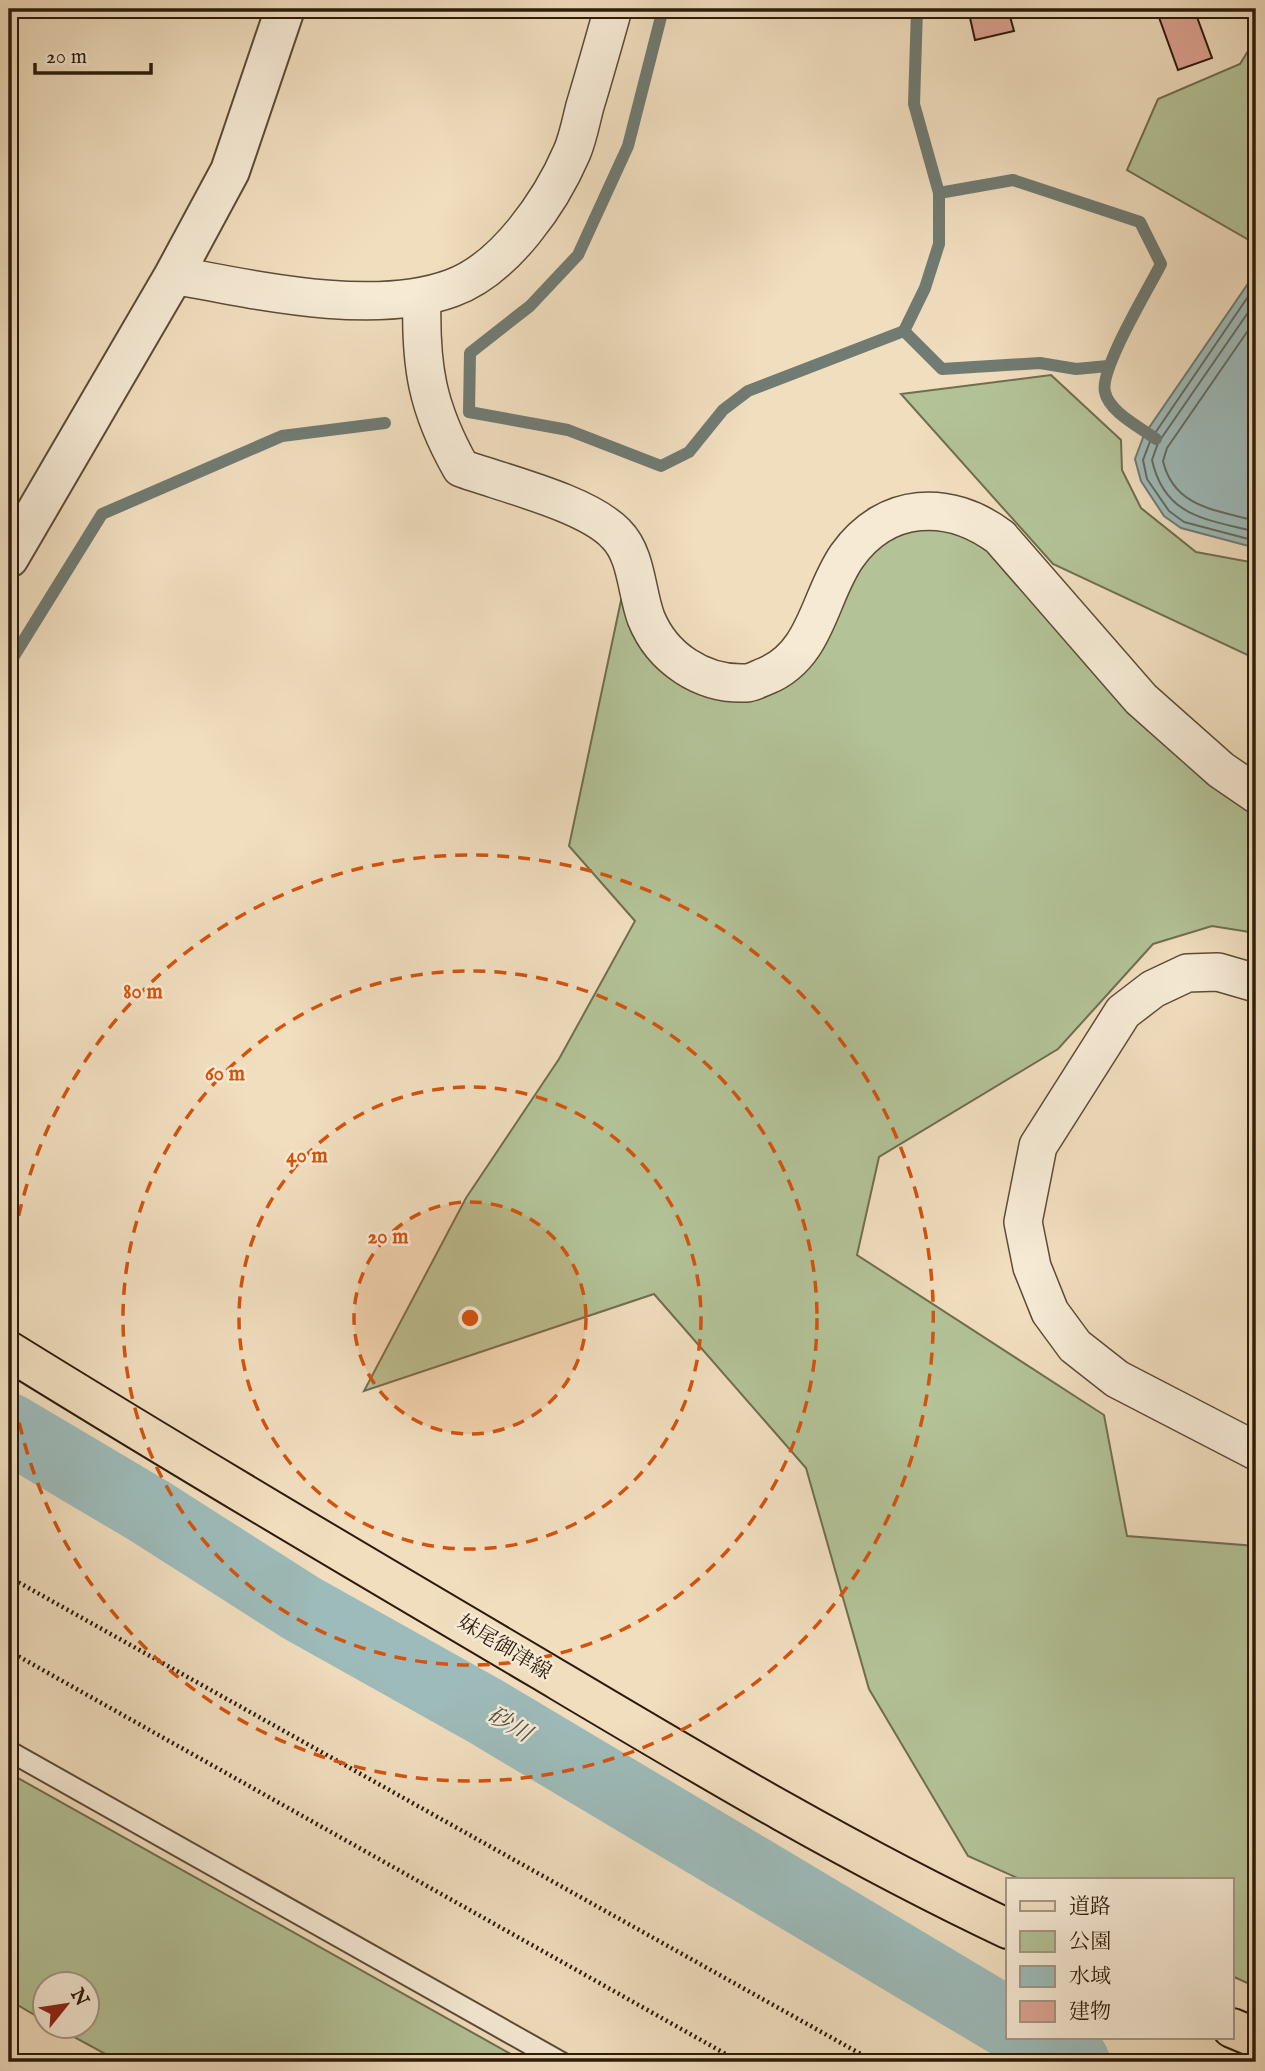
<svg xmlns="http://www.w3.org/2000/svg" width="1265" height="2071" viewBox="0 0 1265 2071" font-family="'IM FELL English','Noto Serif JP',serif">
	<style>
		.green { fill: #b3c297; stroke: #706e50; stroke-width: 2 }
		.water { fill: #9dbbba; stroke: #707b73; stroke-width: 2 }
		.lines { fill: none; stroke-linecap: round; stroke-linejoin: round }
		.shore { stroke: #646b62; stroke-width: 2 }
		.stream { stroke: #707b73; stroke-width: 12 }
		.river { stroke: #9dbbba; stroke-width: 70 }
		.building { fill: #dda493; stroke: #2c1b09; stroke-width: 2 }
		.service-casing { stroke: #5d4c36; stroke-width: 23 }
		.minor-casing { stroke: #5d4c36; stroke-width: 40 }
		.tertiary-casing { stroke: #5d4c36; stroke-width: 42 }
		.primary-casing { stroke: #2c1b09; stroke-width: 42 }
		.path { stroke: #2c1b09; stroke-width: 4.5; stroke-dasharray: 2 3.5; stroke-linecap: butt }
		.service { stroke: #f6ead5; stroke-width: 19 }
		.minor { stroke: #f6ead5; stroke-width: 37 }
		.tertiary { stroke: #f6ead5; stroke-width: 38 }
		.primary { stroke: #f1debf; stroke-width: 38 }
		.ring { fill: none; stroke: #d5530c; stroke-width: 3.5; stroke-dasharray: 12 9 }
		.labels { text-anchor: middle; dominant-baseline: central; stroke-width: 5; stroke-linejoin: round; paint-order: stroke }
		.street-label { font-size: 21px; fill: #2c1b09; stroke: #f6ead5 }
		.water-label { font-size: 23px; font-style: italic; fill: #545347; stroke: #f6ead5 }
		.centre { fill: #d5530c; stroke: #f6ead5; stroke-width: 3.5 }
		.ring-label { font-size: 21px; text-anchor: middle; font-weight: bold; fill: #d5530c; stroke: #f6ead5; stroke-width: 5; stroke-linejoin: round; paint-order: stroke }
	</style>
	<rect width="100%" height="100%" fill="#f1debf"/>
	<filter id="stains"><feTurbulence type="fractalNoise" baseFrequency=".00286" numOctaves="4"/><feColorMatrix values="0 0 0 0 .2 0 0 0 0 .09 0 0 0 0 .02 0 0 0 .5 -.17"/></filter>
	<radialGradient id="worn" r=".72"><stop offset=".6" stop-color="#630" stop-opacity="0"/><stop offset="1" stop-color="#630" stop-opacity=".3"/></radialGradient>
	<!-- green -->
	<g class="green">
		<polygon points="1256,38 1256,244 1127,170 1158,99 1240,64"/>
		<polygon points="1051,375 1121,440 1122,470 1141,508 1196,552 1256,563 1256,659 1053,564 901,394"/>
		<polygon points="904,526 969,530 1256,808 1256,933 1212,926 1153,944 1058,1049 879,1157 857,1255 1104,1415 1127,1536 1256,1546 1256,1987 1232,1976 1232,1880 1022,1880 968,1856 869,1689 806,1468 654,1294 364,1391 466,1198 559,1059 635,921 569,846 623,591 653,648 773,688 855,563"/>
		<polygon points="9,1773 525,2062 120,2062 54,2026 88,2025 88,1983 46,1983 45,2021 9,2000"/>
	</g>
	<!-- water -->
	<polygon class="water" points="1256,272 1256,548 1181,528 1164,516 1141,481 1135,459 1144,435"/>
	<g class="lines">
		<!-- shore -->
		<g class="shore">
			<polyline points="1256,285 1151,439 1143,460 1147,479 1169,511 1184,522 1256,541"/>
			<path d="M1256,301L1158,443L1152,460C1165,518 1207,519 1256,532"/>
			<path d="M1256,319L1167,448L1163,461C1174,508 1217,510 1256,521"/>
		</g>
		<!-- stream -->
		<g class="stream">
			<polyline points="663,9 628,146 578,255 530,306 470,353 469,412 568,430 661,466 689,452 723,410 748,391 904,331 942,369 1040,363 1076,369 1108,366"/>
			<path d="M939,193L1013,180L1140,222L1161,264C1149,288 1099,370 1105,392C1109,412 1140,427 1156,439"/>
			<polyline points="904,331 925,288 939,244 939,193 914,104 917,9"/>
			<polyline points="9,664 102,514 282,436 385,423"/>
		</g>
		<!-- river -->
		<g class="river">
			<polyline points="9,1428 149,1511 301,1608 485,1711 1008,2023"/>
			<polyline points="1033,2038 1075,2062"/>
		</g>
	</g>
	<!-- building -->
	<g class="building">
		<polygon points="968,9 1008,9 1014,31 975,40"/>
		<polygon points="1156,9 1194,9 1212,58 1178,70"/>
	</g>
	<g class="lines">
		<!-- service casing -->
		<g class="service-casing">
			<polyline id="service" points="9,1751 561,2062"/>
		</g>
		<!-- minor casing -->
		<g class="minor-casing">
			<g id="minor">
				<path d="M174,275C255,290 374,317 452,288C505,269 551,201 572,152C578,138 581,121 585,106C595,73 604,41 613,9"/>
				<path d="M422,297C420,366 427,408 461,468C502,483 587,503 616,534C637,555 636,591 646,618C662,658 702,685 746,683C752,683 760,678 766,676C817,655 819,596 847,556C886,501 949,499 1000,537L1141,699L1221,770L1256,794"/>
				<polyline points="1256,983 1218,972 1187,973 1153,989 1123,1012 1038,1146 1023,1222 1032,1267 1050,1312 1075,1346 1117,1379 1256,1451"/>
			</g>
		</g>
		<!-- tertiary casing -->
		<g class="tertiary-casing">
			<polyline id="tertiary" points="9,558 174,275 230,171 285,9"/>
		</g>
		<!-- primary casing -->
		<g class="primary-casing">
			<g id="primary">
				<path d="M9,1351C185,1460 363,1565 541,1670C694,1761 847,1853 1008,1929"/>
				<polyline points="1232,2028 1256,2038"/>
			</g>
		</g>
		<!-- path -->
		<g class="path">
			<polyline points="9,1577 875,2062"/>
			<polyline points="9,1651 740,2062"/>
		</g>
		<!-- service -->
		<use href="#service" class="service"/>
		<!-- minor -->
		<use href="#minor" class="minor"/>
		<!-- tertiary -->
		<use href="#tertiary" class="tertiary"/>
		<!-- primary -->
		<use href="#primary" class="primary"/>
	</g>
	<!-- distance rings -->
	<circle cx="470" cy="1318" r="116" fill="#d5530c" fill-opacity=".12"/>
	<g class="ring">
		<circle cx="470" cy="1318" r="116"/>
		<circle cx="470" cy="1318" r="231"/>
		<circle cx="470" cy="1318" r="347"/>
		<path d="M9 1278A463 463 0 1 1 9 1358"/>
	</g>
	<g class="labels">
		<!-- street labels -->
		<g class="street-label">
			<text transform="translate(504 1648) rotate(31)">妹尾御津線</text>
		</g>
		<!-- water labels -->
		<g class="water-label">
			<text transform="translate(509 1725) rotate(31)">砂川</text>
		</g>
	</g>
	<circle cx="470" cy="1318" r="10" class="centre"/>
	<g class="ring-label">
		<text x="143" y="998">80 m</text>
		<text x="225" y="1080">60 m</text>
		<text x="307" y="1162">40 m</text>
		<text x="388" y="1243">20 m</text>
	</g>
	<!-- margin -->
	<rect width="1265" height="2071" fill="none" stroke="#f1debf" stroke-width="35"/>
	<rect x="10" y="10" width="1244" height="2050" fill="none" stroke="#2c1b09" stroke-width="3.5"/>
	<rect x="18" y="18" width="1230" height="2036" fill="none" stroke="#2c1b09" stroke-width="2"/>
	<!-- legend -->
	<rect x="1006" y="1878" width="228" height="161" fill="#f6ead5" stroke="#a59783" stroke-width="2"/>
	<rect x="1020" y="1901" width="35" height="10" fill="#f1debf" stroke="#a59783" stroke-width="2"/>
	<text x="1069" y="1913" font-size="21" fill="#2c1b09">道路</text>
	<rect x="1020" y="1931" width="35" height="21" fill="#b3c297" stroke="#a59783" stroke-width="2"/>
	<text x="1069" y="1948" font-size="21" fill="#2c1b09">公園</text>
	<rect x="1020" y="1966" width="35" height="21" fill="#9dbbba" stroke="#a59783" stroke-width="2"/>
	<text x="1069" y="1983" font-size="21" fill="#2c1b09">水域</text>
	<rect x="1020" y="2001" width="35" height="21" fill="#dda493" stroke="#a59783" stroke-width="2"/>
	<text x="1069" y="2018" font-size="21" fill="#2c1b09">建物</text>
	<!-- north arrow -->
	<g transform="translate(66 2005) rotate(60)"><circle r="33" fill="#f6ead5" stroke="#a59783" stroke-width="2"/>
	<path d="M0-5L12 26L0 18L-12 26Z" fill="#8f2418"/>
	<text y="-10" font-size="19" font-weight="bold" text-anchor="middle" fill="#2c1b09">N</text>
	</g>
	<!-- scale -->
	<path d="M35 63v10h116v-10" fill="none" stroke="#2c1b09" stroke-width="3.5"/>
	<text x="46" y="63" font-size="21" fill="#2c1b09" stroke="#f6ead5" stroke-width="5" paint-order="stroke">20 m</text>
	<rect width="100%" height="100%" filter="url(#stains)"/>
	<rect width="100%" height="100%" fill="url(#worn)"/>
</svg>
